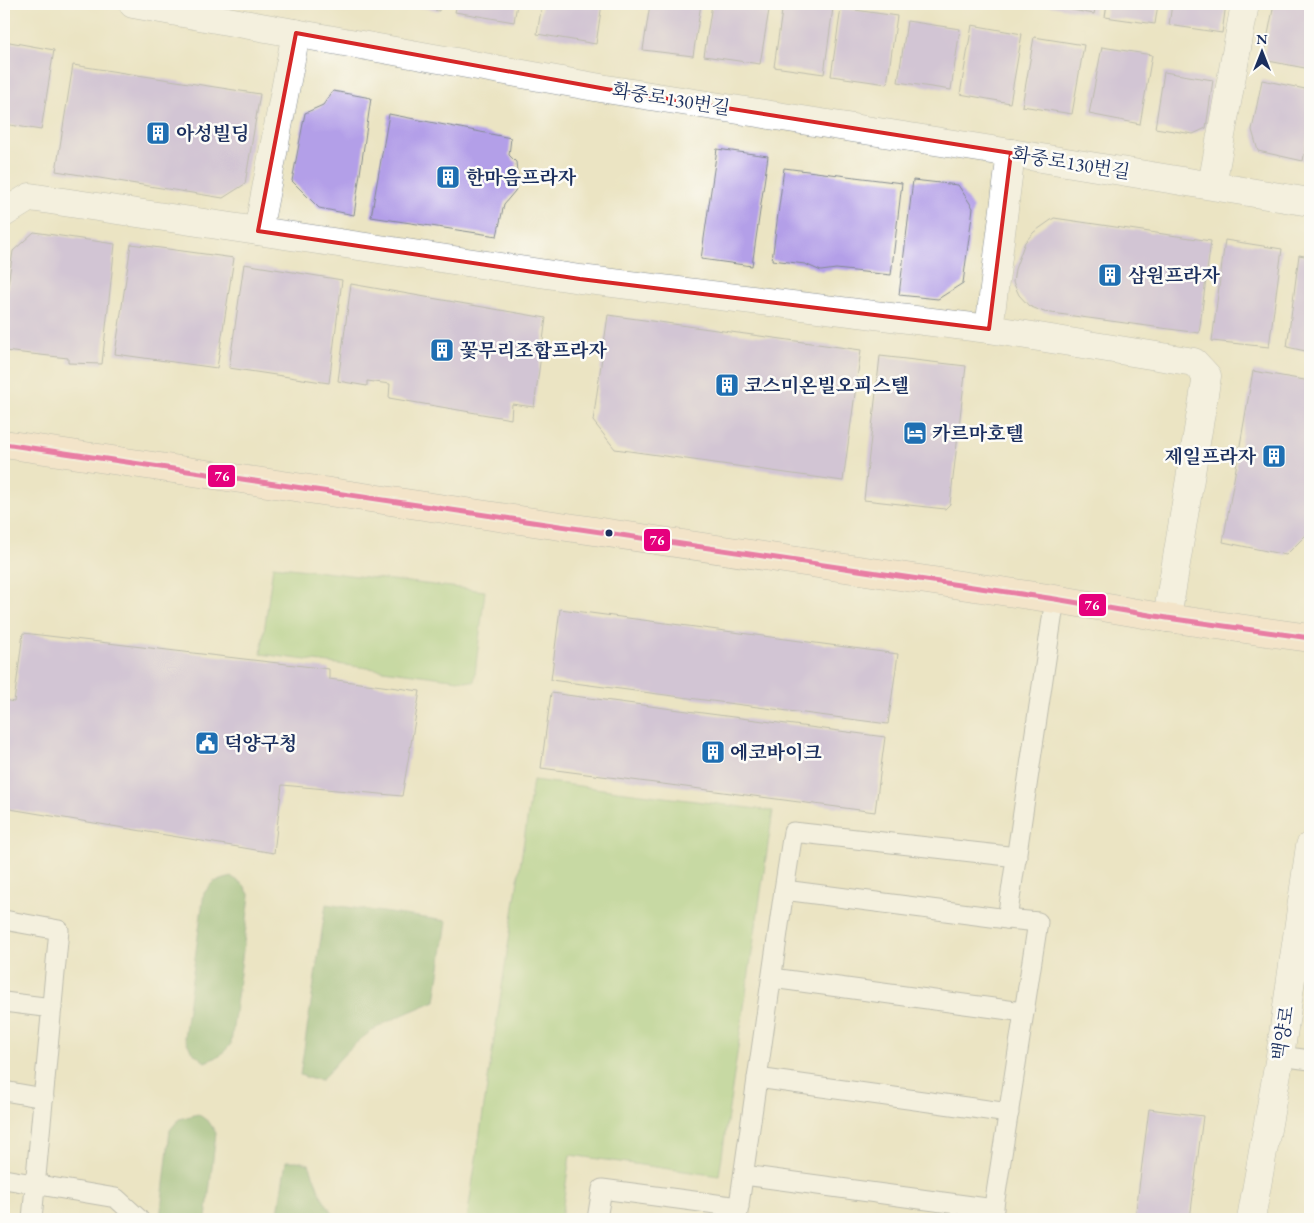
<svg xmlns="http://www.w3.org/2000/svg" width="1314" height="1223" viewBox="0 0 1314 1223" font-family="'EB Garamond','Noto Serif KR',serif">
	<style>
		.green { fill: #9ccc7b; stroke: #5c7e6c }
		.forest { fill: #7db06b; stroke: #4c7064 }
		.building { fill: #b39fe8 }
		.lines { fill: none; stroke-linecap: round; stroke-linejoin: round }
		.service-casing { stroke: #838a90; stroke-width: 21 }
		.minor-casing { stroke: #838a90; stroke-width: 29 }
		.tertiary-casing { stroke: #838a90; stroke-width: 29 }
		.secondary-casing { stroke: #838a90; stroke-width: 29 }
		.service { stroke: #fff; stroke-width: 19 }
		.minor { stroke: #fff; stroke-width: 28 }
		.tertiary { stroke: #fff; stroke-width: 28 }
		.secondary { stroke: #fce5d0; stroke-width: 28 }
		.bus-1-casing { stroke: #fdfcf7; stroke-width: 9 }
		.bus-1 { stroke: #e5007d; stroke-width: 5 }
		.marked { fill: none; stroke: #d62828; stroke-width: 4; stroke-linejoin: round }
		.bus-dot { fill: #1b2f5e; stroke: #fdfcf7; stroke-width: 2 }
		.labels { text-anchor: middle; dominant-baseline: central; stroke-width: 5; stroke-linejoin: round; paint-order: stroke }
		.street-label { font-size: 19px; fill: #1b2f5e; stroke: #fdfcf7 }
		.poi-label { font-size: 19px; font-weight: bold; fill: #1b2f5e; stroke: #fdfcf7; text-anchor: start }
		.line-badge { stroke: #fdfcf7; stroke-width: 2 }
		.badge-label { font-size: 14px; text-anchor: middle; font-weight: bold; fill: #fff }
	</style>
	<rect width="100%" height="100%" fill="#fdfcf7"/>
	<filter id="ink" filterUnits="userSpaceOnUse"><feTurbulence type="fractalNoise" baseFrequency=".02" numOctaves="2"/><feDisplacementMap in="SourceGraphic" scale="10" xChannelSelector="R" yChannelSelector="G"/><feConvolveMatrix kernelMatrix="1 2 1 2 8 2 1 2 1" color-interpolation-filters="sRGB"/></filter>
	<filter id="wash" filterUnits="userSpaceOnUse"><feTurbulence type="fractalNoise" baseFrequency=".0096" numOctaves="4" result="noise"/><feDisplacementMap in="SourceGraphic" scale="20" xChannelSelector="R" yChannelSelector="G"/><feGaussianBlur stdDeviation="1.12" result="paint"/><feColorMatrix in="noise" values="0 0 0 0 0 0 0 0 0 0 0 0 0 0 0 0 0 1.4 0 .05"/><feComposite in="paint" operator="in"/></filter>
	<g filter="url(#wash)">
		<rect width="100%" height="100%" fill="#ebe4c3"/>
		<!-- green -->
		<g class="green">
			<polygon points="273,566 485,591 474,682 261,654"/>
			<polygon points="533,780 773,811 719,1176 570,1155 561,1219 467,1219"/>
		</g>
		<!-- forest -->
		<g class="forest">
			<polygon points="232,877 244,885 250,896 231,1044 220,1056 205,1062 192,1052 184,1037 204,893 213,882"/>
			<path d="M326,904L447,921L435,1001C413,1011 389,1019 369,1033C350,1046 336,1063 322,1080L311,1079L300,1075Z"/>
			<polygon points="198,1114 209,1122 216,1133 206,1219 160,1219 170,1130 179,1119"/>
			<polygon points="286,1161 298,1161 309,1164 321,1195 336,1219 277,1219"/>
		</g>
		<g id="blocks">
			<!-- building -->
			<g class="building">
				<polygon points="403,4 440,4 439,11"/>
				<polygon points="457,4 517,4 514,22 455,12"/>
				<polygon points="542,4 602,4 596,44 537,34"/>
				<polygon points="650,4 701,4 693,56 643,50"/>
				<polygon points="712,4 770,4 760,64 704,56"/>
				<polygon points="783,4 806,4 833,8 824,74 774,67"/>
				<polygon points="1039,4 1096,4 1094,14"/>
				<polygon points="1107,4 1158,4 1155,24 1105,17"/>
				<polygon points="1172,4 1226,4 1222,33 1169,25"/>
				<polygon points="1274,4 1310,5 1310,69 1263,60"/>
				<polygon points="841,8 897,16 887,84 831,76"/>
				<polygon points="907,21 960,29 951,90 898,82"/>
				<polygon points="972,25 1022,34 1010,103 960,94"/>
				<polygon points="1034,37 1084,45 1072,114 1022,106"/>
				<polygon points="4,41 54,50 41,130 4,124"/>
				<polygon points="1102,47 1152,55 1140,124 1089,114"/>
				<polygon points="73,65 260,94 245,184 223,198 56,171"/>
				<polygon points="1164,72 1213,80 1206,128 1193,134 1155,128"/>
				<polygon points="1262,80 1310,90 1310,123 1303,161 1258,151 1252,130"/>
				<polygon points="333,91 371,98 354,215 319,208 292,181 305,113 323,105"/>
				<polygon points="389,114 511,138 509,155 516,162 518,182 515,191 504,204 497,236 371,217"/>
				<polygon points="717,149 768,156 752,266 701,259"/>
				<polygon points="784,168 902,183 891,275 836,269 821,271 805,264 772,260"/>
				<polygon points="913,180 958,185 973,208 963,283 938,299 899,295"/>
				<polygon points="1054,218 1211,241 1199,333 1044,312 1029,306 1019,295 1013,282 1015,269 1025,242 1034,232"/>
				<polygon points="34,232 115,244 102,364 68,363 68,358 4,351 4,311 13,251"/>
				<polygon points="1225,240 1282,249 1269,347 1212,341"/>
				<polygon points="131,244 234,258 217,368 115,354"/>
				<polygon points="1299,255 1310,257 1310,352 1287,347"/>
				<polygon points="244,264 342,280 329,383 229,368"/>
				<polygon points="351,284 546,318 534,407 512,404 511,419 389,398 390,384 367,381 367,386 338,381"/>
				<polygon points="608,315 861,350 843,481 615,449 593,421"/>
				<polygon points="880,356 966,366 950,504 945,509 864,500"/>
				<polygon points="1253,371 1310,381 1310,531 1286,555 1223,542"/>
				<polygon points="560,609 898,654 888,724 551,680"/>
				<polygon points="23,633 329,669 329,679 420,691 402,796 282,785 274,853 4,808 4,700 14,702"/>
				<polygon points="551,693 885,737 875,812 541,768"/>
				<polygon points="1149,1109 1203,1116 1190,1219 1135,1219"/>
			</g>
		</g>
	</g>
	<g filter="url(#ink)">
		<use href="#blocks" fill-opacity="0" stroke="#838a90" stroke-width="1"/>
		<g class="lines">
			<!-- service casing -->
			<g class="service-casing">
				<g id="service">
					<polyline points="784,890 793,832 1017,857"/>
					<polyline points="4,920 59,930 32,1219"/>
					<polyline points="772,978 1024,1012"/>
					<polyline points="4,1002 52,1008"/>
					<polyline points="1280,1056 1310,1060"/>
					<polyline points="757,1078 1009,1113"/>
					<polyline points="4,1091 44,1098"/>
					<polyline points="744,1175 994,1209"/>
					<polyline points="4,1179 116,1198 139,1219"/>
					<polyline points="597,1219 602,1189 739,1207"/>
					<polyline points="737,1219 784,890 1007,919 1055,599"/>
					<polyline points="992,1219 1038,922 1007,919"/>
				</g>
			</g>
			<!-- minor casing -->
			<g class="minor-casing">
				<g id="minor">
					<polyline points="133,4 606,89 1011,153 1310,202"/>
					<polyline points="1212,185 1245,4"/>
					<polyline points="4,213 30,197 580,279 989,329 1194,362 1207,376 1167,618"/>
					<polyline points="258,231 296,33"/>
					<polyline points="989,329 1011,153"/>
				</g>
			</g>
			<!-- tertiary casing -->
			<g class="tertiary-casing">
				<polyline id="tertiary" points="1251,1219 1280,1056 1310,846"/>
			</g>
			<!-- secondary casing -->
			<g class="secondary-casing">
				<polyline id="secondary" points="4,444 1055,599 1167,618 1310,638"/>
			</g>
			<!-- service -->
			<use href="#service" class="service"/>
			<!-- minor -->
			<use href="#minor" class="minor"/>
			<!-- tertiary -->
			<use href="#tertiary" class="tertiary"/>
			<!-- secondary -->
			<use href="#secondary" class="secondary"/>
			<!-- bus-1 casing -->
			<g class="bus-1-casing">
				<polyline id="bus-1" points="4,444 1055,599 1167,618 1310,638"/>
			</g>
			<!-- bus-1 -->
			<use href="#bus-1" class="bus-1"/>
		</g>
	</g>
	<!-- marked area -->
	<path d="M0 0H1314V1223H0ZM296,33L606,89L1011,153L989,329L580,279L258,231Z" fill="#ebe4c3" fill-opacity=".55" fill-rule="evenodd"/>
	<path class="marked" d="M296,33L606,89L1011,153L989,329L580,279L258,231Z"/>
	<!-- icons -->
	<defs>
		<g id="building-square" transform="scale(1.25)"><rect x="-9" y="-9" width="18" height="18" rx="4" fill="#1f6fb2" stroke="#fdfcf7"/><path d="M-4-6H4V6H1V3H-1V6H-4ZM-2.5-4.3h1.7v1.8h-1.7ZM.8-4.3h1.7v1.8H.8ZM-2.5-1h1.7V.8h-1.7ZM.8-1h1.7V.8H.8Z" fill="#fff"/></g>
		<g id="hotel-square" transform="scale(1.25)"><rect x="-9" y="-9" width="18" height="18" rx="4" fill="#1f6fb2" stroke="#fdfcf7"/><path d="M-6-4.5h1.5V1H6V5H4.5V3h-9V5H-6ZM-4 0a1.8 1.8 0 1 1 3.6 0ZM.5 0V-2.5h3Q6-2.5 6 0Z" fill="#fff"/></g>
		<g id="civic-square" transform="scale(1.25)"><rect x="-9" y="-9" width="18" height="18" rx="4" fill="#1f6fb2" stroke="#fdfcf7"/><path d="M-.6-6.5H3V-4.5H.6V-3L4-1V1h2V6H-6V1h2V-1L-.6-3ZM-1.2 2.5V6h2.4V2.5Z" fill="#fff"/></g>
	</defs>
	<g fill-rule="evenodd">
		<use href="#building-square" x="158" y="133"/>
		<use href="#building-square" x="448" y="177"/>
		<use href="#building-square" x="1110" y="275"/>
		<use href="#building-square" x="442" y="350"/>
		<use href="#building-square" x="727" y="385"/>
		<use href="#hotel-square" x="915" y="433"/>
		<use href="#building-square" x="1274" y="456"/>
		<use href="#civic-square" x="207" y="743"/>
		<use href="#building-square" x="713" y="752"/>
	</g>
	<!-- markers -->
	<circle class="bus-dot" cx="609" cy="533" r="4.5"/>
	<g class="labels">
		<!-- street labels -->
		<g class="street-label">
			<text transform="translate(671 99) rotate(9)">화중로130번길</text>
			<text transform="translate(1071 163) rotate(9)">화중로130번길</text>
			<text transform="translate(1283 1033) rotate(-81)">백양로</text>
		</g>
		<!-- poi labels -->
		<g class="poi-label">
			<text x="176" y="133">아성빌딩</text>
			<text x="466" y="177">한마음프라자</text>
			<text x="1128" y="275">삼원프라자</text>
			<text x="460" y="350">꽃무리조합프라자</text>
			<text x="744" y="385">코스미온빌오피스텔</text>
			<text x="932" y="433">카르마호텔</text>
			<text x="1256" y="456" text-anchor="end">제일프라자</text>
			<text x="224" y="743">덕양구청</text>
			<text x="730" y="752">에코바이크</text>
		</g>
	</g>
	<g class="line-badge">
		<rect x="207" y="464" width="29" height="24" rx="5" fill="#e5007d"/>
		<rect x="643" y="528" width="28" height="24" rx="5" fill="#e5007d"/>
		<rect x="1078" y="593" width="29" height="24" rx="5" fill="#e5007d"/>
	</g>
	<g class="badge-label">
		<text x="222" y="481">76</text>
		<text x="657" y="545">76</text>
		<text x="1092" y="610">76</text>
	</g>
	<!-- margin -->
	<rect width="1314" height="1223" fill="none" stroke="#fdfcf7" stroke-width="20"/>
	<!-- north arrow -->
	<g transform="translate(1262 52)" stroke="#fdfcf7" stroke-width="4" paint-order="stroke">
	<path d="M0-4L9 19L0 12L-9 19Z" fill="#1b2f5e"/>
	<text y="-8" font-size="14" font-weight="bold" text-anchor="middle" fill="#1b2f5e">N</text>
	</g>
</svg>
